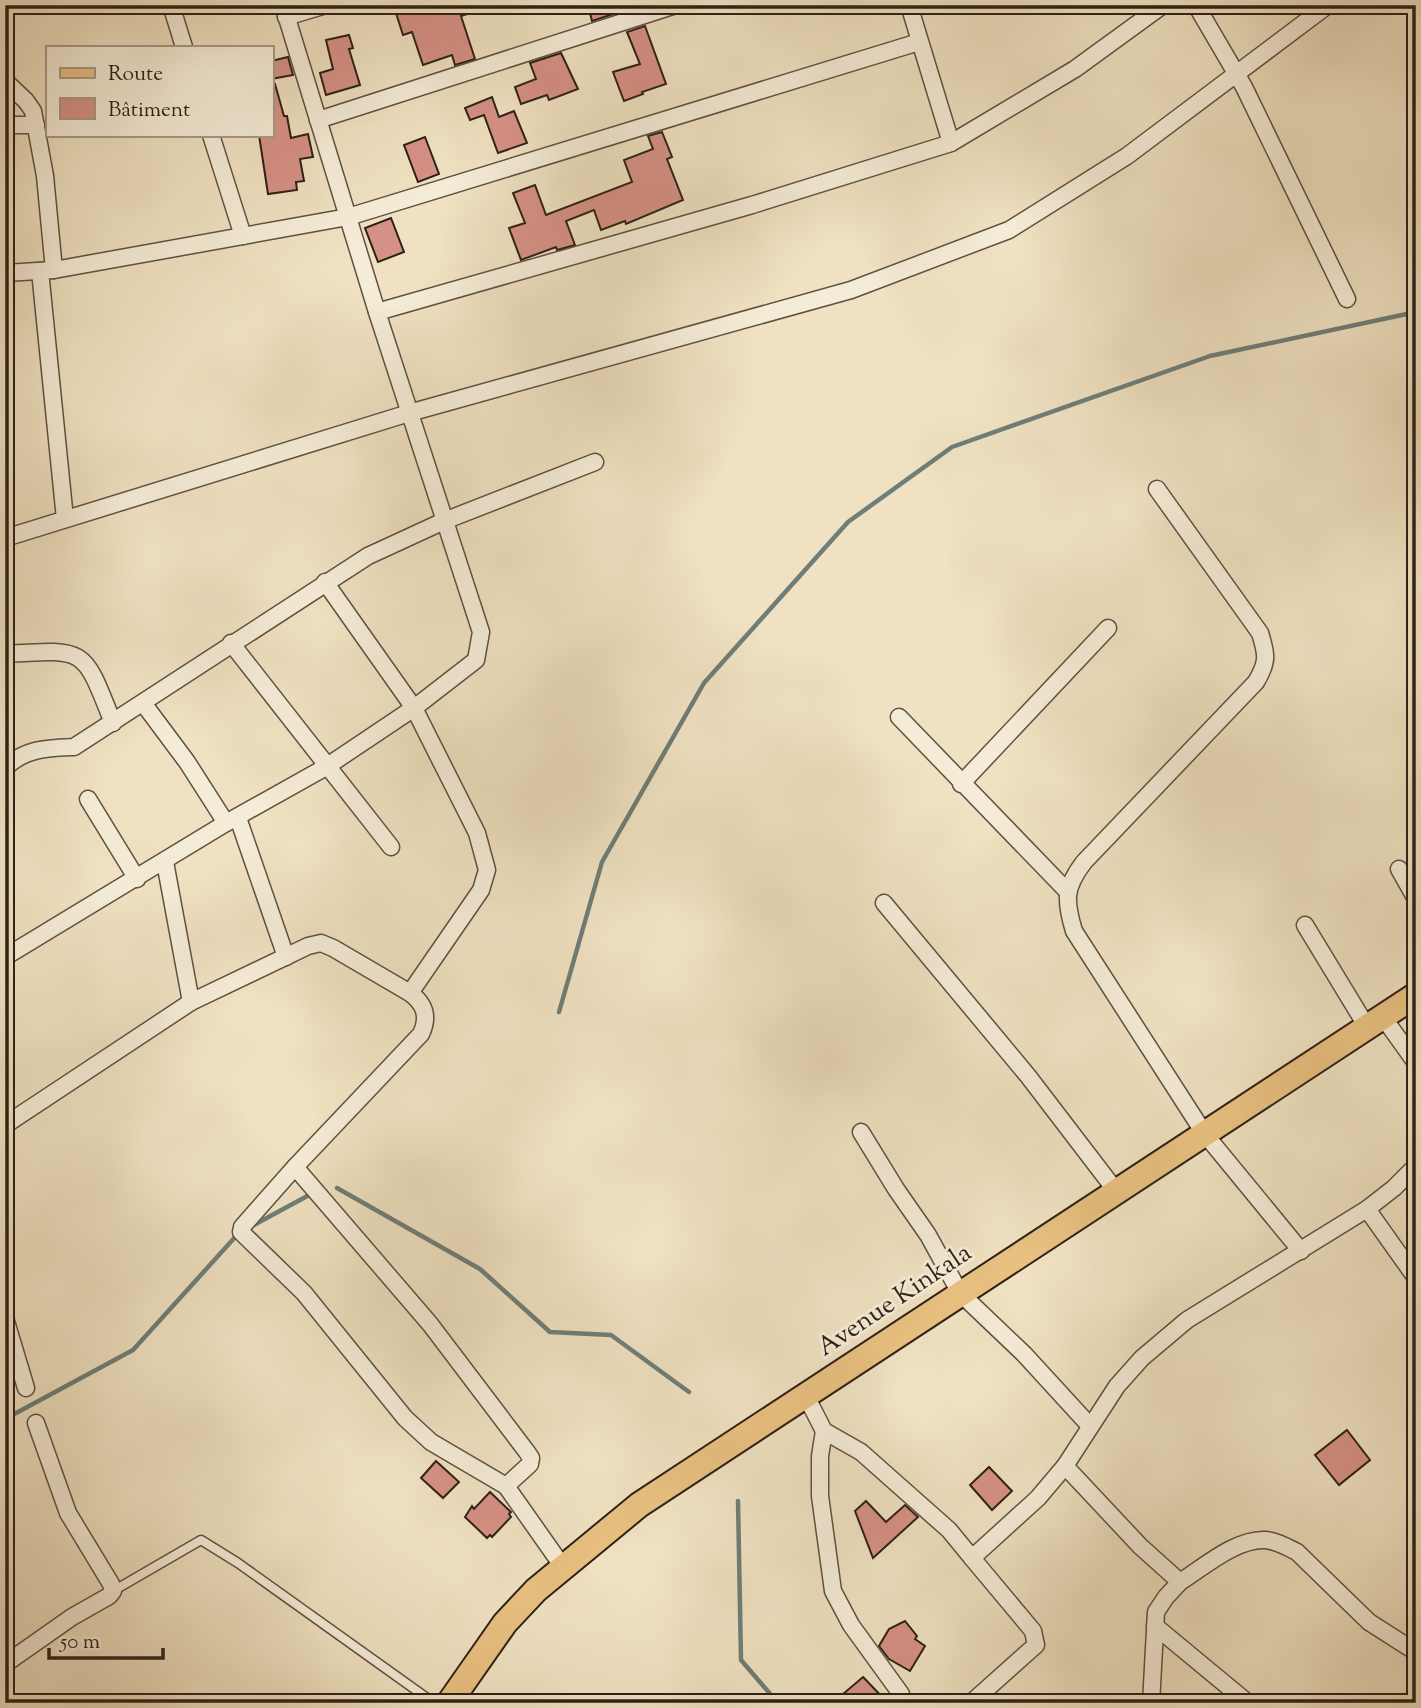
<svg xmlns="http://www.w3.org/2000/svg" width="1421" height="1708" viewBox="0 0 1421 1708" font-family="'Sorts Mill Goudy',serif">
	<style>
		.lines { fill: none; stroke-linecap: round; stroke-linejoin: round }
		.stream { stroke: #6e7e78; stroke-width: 4.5 }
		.building { fill: #d69186; stroke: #2d2117; stroke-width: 2 }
		.lane-casing { stroke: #5e5142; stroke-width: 11 }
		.street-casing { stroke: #5e5142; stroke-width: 19 }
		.primary-casing { stroke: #2d2117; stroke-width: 28 }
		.lane { stroke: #f5ecd7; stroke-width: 8 }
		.street { stroke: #f5ecd7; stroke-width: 16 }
		.primary { stroke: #e8c080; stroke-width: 24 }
		.labels { text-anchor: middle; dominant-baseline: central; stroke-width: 6; stroke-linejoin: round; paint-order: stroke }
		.street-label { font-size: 26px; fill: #2d2117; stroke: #f5ecd7 }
	</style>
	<rect width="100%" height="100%" fill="#efe1c1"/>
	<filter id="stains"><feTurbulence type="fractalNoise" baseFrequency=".00286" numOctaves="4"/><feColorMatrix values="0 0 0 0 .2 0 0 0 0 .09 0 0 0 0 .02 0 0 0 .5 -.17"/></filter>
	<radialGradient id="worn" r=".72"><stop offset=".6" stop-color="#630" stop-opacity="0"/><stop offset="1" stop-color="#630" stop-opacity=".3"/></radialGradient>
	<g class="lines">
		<!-- stream -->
		<g class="stream">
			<polyline points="559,1012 602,862 704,683 848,522 952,447 1210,356 1416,312"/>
			<polyline points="337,1188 480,1269 550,1332 611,1335 689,1392"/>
			<polyline points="250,1227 311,1194"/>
			<polyline points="5,1419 133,1350 237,1235"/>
			<polyline points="738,1501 741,1660 778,1703"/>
		</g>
	</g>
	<!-- building -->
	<g class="building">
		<polygon points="411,5 432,5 434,10 450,5 486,5 486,8 461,16 475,59 455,65 452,55 423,65 412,32 403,35 395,10"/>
		<polygon points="588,5 641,5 592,21"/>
		<polygon points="645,26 666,84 642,92 643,94 624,101 613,72 640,64 627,32"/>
		<polygon points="349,35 353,48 349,49 360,85 326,95 320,73 333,69 326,40"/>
		<polygon points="561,53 578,89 549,100 547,95 521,104 515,87 536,79 530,63"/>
		<polygon points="288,57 293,75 271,79 271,61"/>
		<polygon points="271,84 275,84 284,116 287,116 291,138 308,134 313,157 300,159 304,181 296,182 297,190 268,194 259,135 271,135"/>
		<polygon points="492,97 499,117 514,111 527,143 498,153 484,115 470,120 465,108"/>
		<polygon points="662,132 672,157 667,159 683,200 626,224 625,221 601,230 594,210 566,221 575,245 557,250 556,247 521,260 509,228 525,223 513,193 535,185 546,215 632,182 624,160 653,149 648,136"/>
		<polygon points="425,137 439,174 418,182 404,145"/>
		<polygon points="391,218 404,252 378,262 365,228"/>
		<polygon points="1347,1430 1370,1460 1339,1485 1315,1455"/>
		<polygon points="436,1461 459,1482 443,1498 421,1478"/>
		<polygon points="989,1467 1012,1491 992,1510 970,1485"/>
		<polygon points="490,1492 511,1512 509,1514 511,1517 492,1537 490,1535 487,1538 465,1517 472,1506 474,1509"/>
		<polygon points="866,1501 886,1522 905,1505 918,1517 873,1558 855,1511"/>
		<polygon points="905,1621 917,1636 915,1639 925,1646 910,1671 889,1659 879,1646 889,1629"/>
		<polygon points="863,1677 888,1703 851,1703 843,1694"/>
	</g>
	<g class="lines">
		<!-- lane casing -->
		<g class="lane-casing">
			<polyline id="lane" points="113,1591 201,1540 238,1563 434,1703"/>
		</g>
		<!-- street casing -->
		<g class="street-casing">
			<g id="street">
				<polyline points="171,5 184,47"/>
				<polyline points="909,5 951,143"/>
				<polyline points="1196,5 1244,87 1347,299"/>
				<polyline points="286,17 326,5"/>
				<polyline points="5,81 26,101 33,111 45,176 54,270"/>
				<polyline points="318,120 676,5"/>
				<polyline points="5,125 36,125"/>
				<polyline points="211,135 243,236"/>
				<polyline points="40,271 65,519"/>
				<polyline points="5,273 54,270 348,217 919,42"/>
				<polyline points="377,312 752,205 951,143 1075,69 1163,5"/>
				<path d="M1157,489L1260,633C1267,655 1268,662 1256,682L1084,862C1064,888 1065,901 1074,931L1204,1133L1301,1251"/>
				<polyline points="5,538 409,413 851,290 1009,230 1127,156 1328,5"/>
				<polyline points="325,582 414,708 477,833 487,870 481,890 410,993"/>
				<polyline points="231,643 391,847"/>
				<path d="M5,654C87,649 83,647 113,723"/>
				<polyline points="143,703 187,762 226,823"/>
				<polyline points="899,717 1068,892"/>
				<path d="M5,768C25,748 48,748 74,747L368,556L444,521L595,462"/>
				<polyline points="961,784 1108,628"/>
				<polyline points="88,799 137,879"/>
				<polyline points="238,818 286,957"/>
				<polyline points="165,862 191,1002"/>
				<polyline points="1399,869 1416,899"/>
				<polyline points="884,903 1028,1076 1116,1191"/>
				<polyline points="1305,925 1367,1027"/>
				<polyline points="5,957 226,823 326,767 414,708 476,660 481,632 377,312 283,5"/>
				<polyline points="1383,1017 1416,1063"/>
				<path d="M5,1125L191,1002L308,946L321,943L333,948L410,993C425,1004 429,1017 421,1034L295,1167L242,1227L241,1232L304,1293L405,1418L431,1442L506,1486"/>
				<polyline points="861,1132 896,1189 928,1235 960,1293 1024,1354 1090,1426"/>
				<polyline points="295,1167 430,1324 527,1452 531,1458 530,1464 506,1486 563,1567"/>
				<polyline points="1367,1209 1416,1278"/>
				<polyline points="5,1318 26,1388"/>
				<path d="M806,1396L824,1431L861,1452L949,1530L972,1558L1038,1498L1065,1466L1140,1546L1180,1582C1204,1567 1235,1539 1265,1540C1277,1541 1287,1547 1297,1552L1369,1622L1416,1652"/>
				<polyline points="824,1431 820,1456 820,1496 833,1591 851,1625 901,1694"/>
				<polyline points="1065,1466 1117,1386 1142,1358 1187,1320 1367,1209 1394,1188 1416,1166"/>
				<polyline points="1155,1626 1248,1703"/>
				<polyline points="5,1664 72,1617 109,1596 113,1591 111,1584 68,1513 36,1423"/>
				<polyline points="971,1703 1036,1645 1033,1631 972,1558"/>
				<polyline points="1151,1703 1156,1612 1166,1597 1180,1582"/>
			</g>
		</g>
		<!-- primary casing -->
		<g class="primary-casing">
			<polyline id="primary" points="449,1703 505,1623 536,1590 639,1505 1416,995"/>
		</g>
		<!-- lane -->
		<use href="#lane" class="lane"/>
		<!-- street -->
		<use href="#street" class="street"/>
		<!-- primary -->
		<use href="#primary" class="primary"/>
	</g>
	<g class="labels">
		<!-- street labels -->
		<g class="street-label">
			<text transform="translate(895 1301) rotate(-34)">Avenue Kinkala</text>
		</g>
	</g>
	<!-- margin -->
	<rect width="1421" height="1708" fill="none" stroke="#efe1c1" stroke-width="28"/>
	<rect x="7" y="7" width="1407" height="1694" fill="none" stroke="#2d2117" stroke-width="3.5"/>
	<rect x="14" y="14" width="1393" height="1680" fill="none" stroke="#2d2117" stroke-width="2"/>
	<!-- legend -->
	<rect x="46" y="46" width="228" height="91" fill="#f5ecd7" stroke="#a59b8a" stroke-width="2"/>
	<rect x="60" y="68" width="35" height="10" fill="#e8c080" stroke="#a59b8a" stroke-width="2"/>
	<text x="108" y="80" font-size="21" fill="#2d2117">Route</text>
	<rect x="60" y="98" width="35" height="21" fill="#d69186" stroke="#a59b8a" stroke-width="2"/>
	<text x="108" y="116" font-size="21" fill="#2d2117">Bâtiment</text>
	<!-- scale -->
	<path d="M49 1648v10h114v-10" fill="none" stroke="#2d2117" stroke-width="3.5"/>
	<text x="60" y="1648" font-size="21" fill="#2d2117" stroke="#f5ecd7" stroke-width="5" paint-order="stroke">50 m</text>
	<rect width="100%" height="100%" filter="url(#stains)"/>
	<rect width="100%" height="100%" fill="url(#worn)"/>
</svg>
